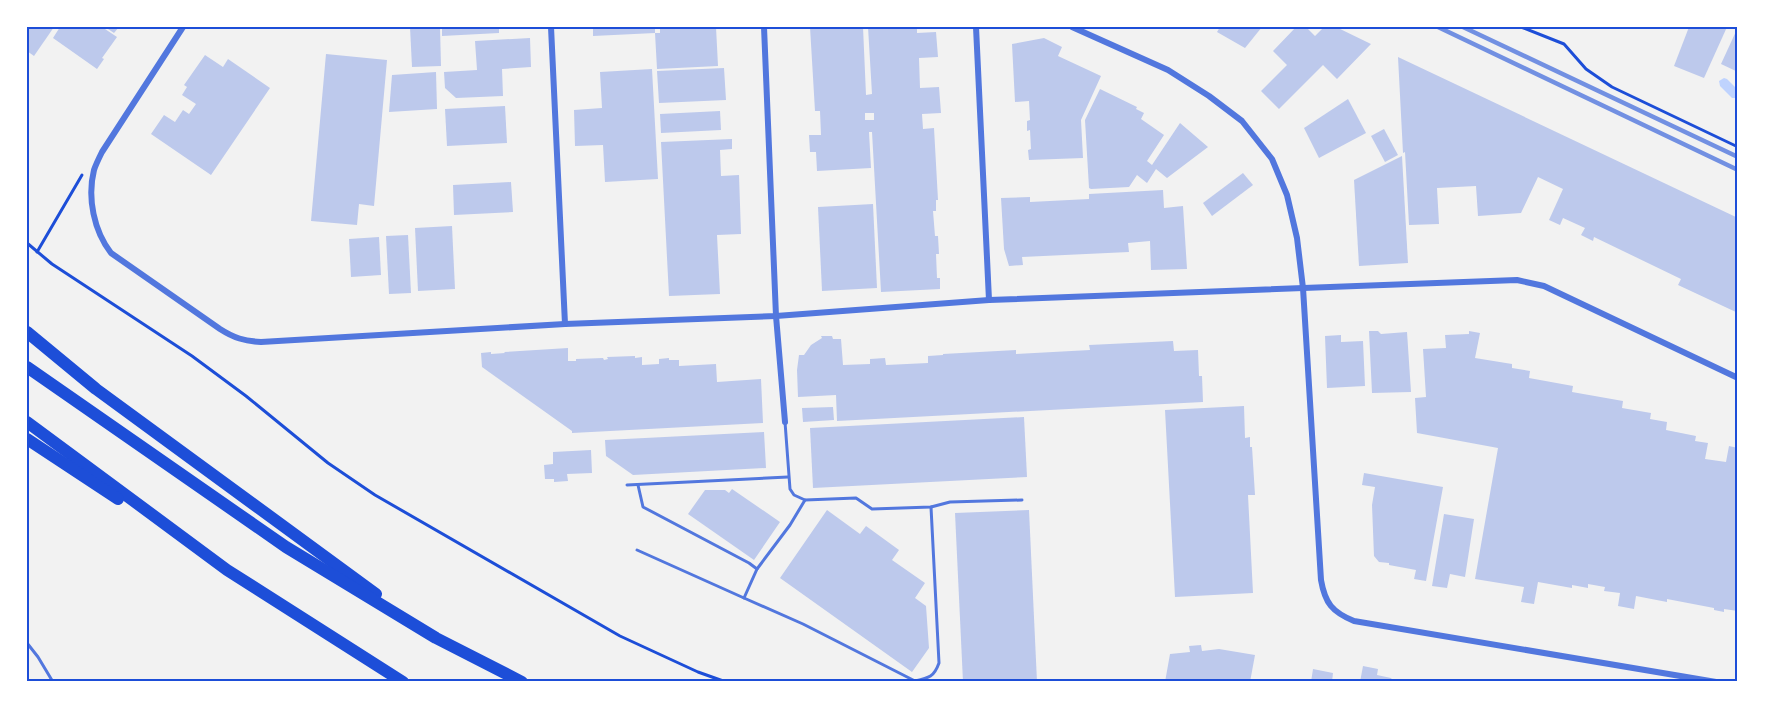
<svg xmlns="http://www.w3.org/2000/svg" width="1765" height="709" viewBox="0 0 1765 709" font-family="Karla,sans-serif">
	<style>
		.water { fill: #bfd3fe }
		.building { fill: #bdc9ec; fill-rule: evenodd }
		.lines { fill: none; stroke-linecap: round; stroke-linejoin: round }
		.path { stroke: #1d4ed8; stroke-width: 3 }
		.service { stroke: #5277de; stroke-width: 3 }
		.minor { stroke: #5277de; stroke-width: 6 }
		.motorway { stroke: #1d4ed8; stroke-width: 12 }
		.rail { stroke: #7290e2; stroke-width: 4.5 }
		.neatline { fill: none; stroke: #1d4ed8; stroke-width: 2 }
	</style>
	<rect width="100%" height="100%" fill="#f2f2f2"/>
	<!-- water -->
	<polygon class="water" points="1724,78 1727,79 1738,90 1737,98 1732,98 1720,86 1719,81"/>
	<!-- building -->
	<g class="building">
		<polygon points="27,27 54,27 34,56 27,51"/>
		<polygon points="60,27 102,27 117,37 102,58 104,59 97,69 53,38"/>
		<polygon points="105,27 119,27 114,33"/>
		<polygon points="410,27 440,27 441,66 412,67"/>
		<polygon points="442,27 499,27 499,33 442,36"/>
		<polygon points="593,27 655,27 655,33 593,36"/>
		<polygon points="660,27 716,27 718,66 657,69 655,33 660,33"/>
		<path d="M810,27H863L866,95L872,94L868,27H917V33L936,32L938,57L919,58L920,88L939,87L941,113L922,114L923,129L934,128L938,200H936V211H933L935,236H938L939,254H936L937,278H940V289L881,292L872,132H869L871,168L817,171L816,152H810L809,135H821L820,111H815ZM865,113H874V120H865Z"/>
		<polygon points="1220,27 1262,27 1245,48 1217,32"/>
		<polygon points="1296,27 1306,27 1315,36 1324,27 1336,27 1371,44 1337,79 1323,65 1279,109 1261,91 1287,65 1273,51"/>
		<polygon points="1689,27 1727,27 1704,78 1674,66"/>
		<polygon points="1738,27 1738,72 1721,64"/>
		<polygon points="530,38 531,67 502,69 503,96 456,98 445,88 444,72 477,70 475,41"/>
		<polygon points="1044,38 1062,47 1058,56 1101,76 1081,120 1083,158 1029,160 1028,150 1031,149 1030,130 1027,131 1027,121 1030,120 1029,101 1015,102 1012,44"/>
		<polygon points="326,54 387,60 374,206 359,204 357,225 311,221"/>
		<polygon points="205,55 223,67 228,59 270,88 211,175 151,134 164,115 175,122 183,110 189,114 196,104 182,95 187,87 184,85"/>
		<polygon points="1398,57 1738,218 1738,313 1678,285 1681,279 1594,237 1593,241 1581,235 1585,228 1563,218 1560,225 1549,220 1563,189 1538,177 1521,213 1478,216 1476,186 1437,188 1439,224 1409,225 1405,152 1403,153"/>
		<polygon points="724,68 726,100 659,103 657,71"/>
		<polygon points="652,69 658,179 605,182 603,145 575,146 574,110 602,108 600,72"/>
		<polygon points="436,72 437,109 389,112 392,75"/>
		<polygon points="1100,89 1137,107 1136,109 1144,113 1141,119 1164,135 1147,161 1152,165 1180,123 1208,147 1167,178 1156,169 1147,183 1137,175 1129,187 1091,189 1089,188 1085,120"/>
		<polygon points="1348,99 1366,133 1319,158 1304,128"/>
		<polygon points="505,106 507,143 447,146 445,109"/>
		<polygon points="720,111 721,130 661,133 660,114"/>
		<polygon points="1384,129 1398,155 1385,162 1371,136"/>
		<polygon points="732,139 732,149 720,150 721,176 739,175 741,234 717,235 720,294 669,296 661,142"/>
		<polygon points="1402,156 1408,263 1359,266 1354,180"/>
		<polygon points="1243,173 1253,185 1212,216 1203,203"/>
		<polygon points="511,182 513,212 454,215 453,185"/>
		<polygon points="1163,190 1164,208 1183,206 1187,269 1151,270 1150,241 1128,243 1129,252 1022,257 1023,265 1009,266 1004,249 1001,198 1030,197 1030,202 1089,199 1089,194"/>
		<polygon points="873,204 877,288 822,291 818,207"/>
		<polygon points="452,226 455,289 418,291 415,228"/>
		<polygon points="408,235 411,293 389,294 386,236"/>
		<polygon points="379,237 381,275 351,277 349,239"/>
		<polygon points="1369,331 1378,331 1381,334 1407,332 1411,392 1372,393"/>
		<polygon points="1469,331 1480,333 1475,358 1512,364 1512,368 1530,371 1529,378 1573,386 1572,392 1623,401 1622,408 1651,413 1650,419 1667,422 1666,430 1696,436 1695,441 1708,443 1705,459 1726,462 1729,446 1738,448 1738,611 1724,609 1724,612 1714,610 1714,608 1667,599 1667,602 1636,596 1634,609 1618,606 1620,593 1604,591 1605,587 1588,584 1588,588 1572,585 1572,588 1538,582 1534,604 1521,602 1524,587 1475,579 1498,448 1417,433 1415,398 1426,397 1423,349 1446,348 1445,335 1469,334"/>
		<polygon points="1341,335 1341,342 1363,341 1365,386 1327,388 1325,336"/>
		<polygon points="821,336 832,336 833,339 841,339 843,365 870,364 870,359 885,358 886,365 928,363 928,356 943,355 943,354 1016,350 1016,354 1090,350 1089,345 1173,341 1174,351 1198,350 1199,376 1202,376 1203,402 837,421 836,395 798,397 797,370 799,355 804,355 811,345 822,338"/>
		<polygon points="568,348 568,361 576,361 576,359 603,358 604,360 608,359 607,357 635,356 635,358 642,357 642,365 659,364 659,359 669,358 669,360 679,360 679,366 716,364 717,382 761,379 763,423 572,433 572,431 482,367 481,353 491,352 491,354 505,353 504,352"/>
		<polygon points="1244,406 1245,438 1250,437 1250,447 1252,447 1255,495 1248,495 1253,593 1175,597 1165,410"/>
		<polygon points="833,407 834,420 803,422 802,408"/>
		<polygon points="1024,417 1027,477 813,488 810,428"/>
		<polygon points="764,432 766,468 633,475 606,456 605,440"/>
		<polygon points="591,450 592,473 567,474 568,481 554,482 554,479 545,479 544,465 553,464 553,452"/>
		<polygon points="1364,473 1443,487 1426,581 1414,579 1416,570 1389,565 1389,563 1379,562 1374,556 1372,505 1375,487 1362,485"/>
		<polygon points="732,489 780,522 754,560 688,514 705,490 725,490 729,493"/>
		<polygon points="827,510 860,534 866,526 899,550 892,560 925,583 915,598 926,606 929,648 912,672 780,578"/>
		<polygon points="1029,510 1037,682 963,682 955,513"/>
		<polygon points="1444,514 1474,519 1465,577 1450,574 1447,588 1432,586"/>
		<polygon points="1201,645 1202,651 1219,649 1255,655 1250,682 1165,682 1170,654 1190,652 1189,646"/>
		<polygon points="1363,666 1378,669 1377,675 1391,678 1394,682 1360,682"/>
		<polygon points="1313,669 1333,673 1332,682 1311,682"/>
	</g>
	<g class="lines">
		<!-- path -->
		<g class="path">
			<polyline points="1521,27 1564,44 1586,69 1612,87 1738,147"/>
			<polyline points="27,243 52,264 192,356 246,396 328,463 375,495 620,636 698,672 726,682"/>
			<polyline points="37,252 82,175"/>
		</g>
		<!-- service -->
		<g class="service">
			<polyline points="785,422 790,489 794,495 805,500 856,498 872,509 931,507 950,502 1022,500"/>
			<polyline points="627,485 788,477"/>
			<path d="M638,485L643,507L749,563L757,569L744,598L803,624L915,681C929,678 934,677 939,663L931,507"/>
			<polyline points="637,550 744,598"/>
			<polyline points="757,569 790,525 805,500"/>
			<polyline points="27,643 38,657 53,682"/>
		</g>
		<!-- minor -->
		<g class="minor">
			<path d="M183,27L102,152C99,158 96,164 94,170C87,198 94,231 111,253L220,329C234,338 244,341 261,342L565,324L776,316L989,300L1517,280L1544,286L1738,378"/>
			<polyline points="551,27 565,324"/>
			<polyline points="764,27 776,316 785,422"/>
			<polyline points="976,27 989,300"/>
			<path d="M1072,27L1168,70L1209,96L1242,121L1272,159L1287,195L1297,238L1303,288L1321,580C1325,603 1332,612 1354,621L1716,682"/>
		</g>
		<!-- motorway -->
		<g class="motorway">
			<polyline points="27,332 96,389 376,594"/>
			<polyline points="27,367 286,547 436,638 522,682"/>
			<polyline points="27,422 227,570 403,682"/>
			<polyline points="27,439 118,499"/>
		</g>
		<!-- rail -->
		<g class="rail">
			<polyline points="1438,27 1738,170"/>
			<polyline points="1463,27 1738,157"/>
		</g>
	</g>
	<!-- border -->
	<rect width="1765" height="709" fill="none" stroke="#ffffff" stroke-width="57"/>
	<rect x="28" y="28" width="1708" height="652" class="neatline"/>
</svg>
